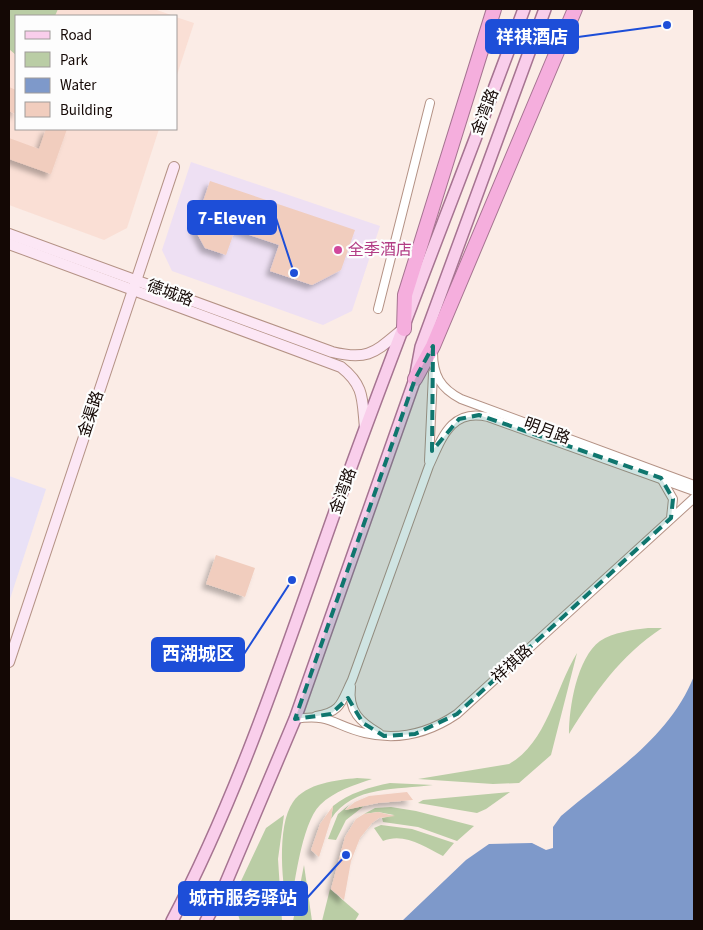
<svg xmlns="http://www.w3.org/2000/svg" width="703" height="930" viewBox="0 0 703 930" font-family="'Source Sans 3','Noto Sans SC',sans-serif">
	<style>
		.commercial { fill: #eee0f3 }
		.built { fill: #fadfd5 }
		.medical { fill: #e9e1f6 }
		.green { fill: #bacda5 }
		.water { fill: #7e99ca }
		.building { fill: #f1cdbe; filter: url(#shadow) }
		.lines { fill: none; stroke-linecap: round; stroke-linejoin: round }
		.street-casing { stroke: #b49285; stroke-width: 10 }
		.secondary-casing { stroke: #b49285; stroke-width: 12 }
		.primary-casing { stroke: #a67491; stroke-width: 14 }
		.highway-casing { stroke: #a67491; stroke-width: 16 }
		.street { stroke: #fff; stroke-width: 8 }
		.secondary { stroke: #fce7f5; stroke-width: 10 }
		.primary { stroke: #f9ceeb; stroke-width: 11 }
		.highway { stroke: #f5aedd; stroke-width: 14 }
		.marked { fill: #0f766e; fill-opacity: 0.2; stroke: #0f766e; stroke-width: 4; stroke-dasharray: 10 6; stroke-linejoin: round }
		.hotel-dot { fill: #d1479c; stroke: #fdfdfd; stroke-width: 2 }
		.labels { text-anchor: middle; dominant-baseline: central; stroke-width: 4.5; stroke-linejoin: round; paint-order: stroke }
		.street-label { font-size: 16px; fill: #140805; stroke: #fdfdfd }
		.hotel-label { font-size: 16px; fill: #b23c85; stroke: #fdfdfd; text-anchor: start }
		.leader { fill: none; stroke: #1d4ed8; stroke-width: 2 }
		.callout-dot { fill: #1d4ed8; stroke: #fdfdfd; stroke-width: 2 }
		.callout { fill: #1d4ed8; stroke: #1d4ed8; stroke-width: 2 }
		.callout-label { font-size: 18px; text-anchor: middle; font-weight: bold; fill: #fff }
	</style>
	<defs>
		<filter id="shadow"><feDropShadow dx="-4.5" dy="4.5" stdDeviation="2.5" flood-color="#0004"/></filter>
	</defs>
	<rect width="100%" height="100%" fill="#fbece6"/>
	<!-- commercial -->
	<polygon class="commercial" points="191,162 380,226 352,311 323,325 172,271 162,250"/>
	<!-- built -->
	<g class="built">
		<polygon points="9,9 154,9 174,16 16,16 16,129 159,129 127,228 104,240 9,205"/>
		<polygon points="176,17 194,23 176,78"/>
	</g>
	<!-- medical -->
	<polygon class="medical" points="9,476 46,489 9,602"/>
	<!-- green -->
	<g class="green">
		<polygon points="9,9 58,9 55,16 16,16 16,55 9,49"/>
		<path d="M648,628H662C619,657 596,691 569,734C569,707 577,658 600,641C613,632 633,630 648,628Z"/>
		<path d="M577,653L551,755L519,783L493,784L418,779L509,764C547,743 555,689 577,653Z"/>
		<path d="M357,778L372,779C354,785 334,791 320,805C301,824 294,889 289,916C282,888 276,826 293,802C306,783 337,780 357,778Z"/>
		<path d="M390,783L433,785C397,790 353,785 331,819L333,806C349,793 370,787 390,783Z"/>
		<polygon points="510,792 486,809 477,813 418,803 423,800"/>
		<polygon points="349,805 345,810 364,806 346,820 336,840 328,839 338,814"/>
		<polygon points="391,807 416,811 474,826 457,841 418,827 383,822 382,818 394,815 378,812 364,814 375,808"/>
		<polygon points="284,815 278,859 282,921 240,921 233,898 266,828"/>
		<path d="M381,825L412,829L454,843L443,856C425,847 404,832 383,841L374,828Z"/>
		<polygon points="304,865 312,921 293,921"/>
		<polygon points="330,889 359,914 355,921 322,921"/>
	</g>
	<!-- water -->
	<path class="water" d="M694,676V921H402L466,860L489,844L532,843L546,850L553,848V827L561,816C611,773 669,739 694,676Z"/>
	<!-- building -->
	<g class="building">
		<polygon points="9,87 16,90 16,114 9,111"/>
		<polygon points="46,129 67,129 51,174 9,159 9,138 39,149"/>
		<polygon points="210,181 355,230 341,270 312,285 270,271 279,245 235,230 226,255 205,248 194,228"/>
		<polygon points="216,555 255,568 245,597 206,584"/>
		<polygon points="407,792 413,800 378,803 345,810 355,802 369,796"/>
		<polygon points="333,806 331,819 319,857 311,850 320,824"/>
		<polygon points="378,812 395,816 379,818 372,823 360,838 351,861 344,900 331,889 345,837 356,819 364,814"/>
	</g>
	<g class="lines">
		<!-- street casing -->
		<g class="street-casing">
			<g id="street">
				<polyline points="378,309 430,103"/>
				<path d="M433,352C433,375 440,388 461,399L694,485"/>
				<polyline points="429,461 433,373"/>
				<polyline points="661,478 673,499 671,518"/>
				<path d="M351,687C348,711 360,722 379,733"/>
				<path d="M316,716C342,712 341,702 352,680L429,466C442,438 451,408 488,417L694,491"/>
				<path d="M295,719C331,713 334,726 365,733C398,741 429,733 457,714L694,498"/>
			</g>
		</g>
		<!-- secondary casing -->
		<g class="secondary-casing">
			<g id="secondary">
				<path d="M9,234L332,352C369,361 375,352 403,329"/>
				<path d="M9,244L341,367C365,386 362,400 365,428"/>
				<polyline points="9,662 174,167"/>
			</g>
		</g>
		<!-- primary casing -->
		<g class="primary-casing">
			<g id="primary">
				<path d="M172,921C246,780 293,627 347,478C404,321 466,166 524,9"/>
				<polyline points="206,921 225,885 295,719 415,379 421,347 545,9"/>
			</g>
		</g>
		<!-- highway casing -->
		<g class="highway-casing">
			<g id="highway">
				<polyline points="404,329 405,295 494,9"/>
				<polyline points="415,379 433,346 575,9"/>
			</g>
		</g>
		<!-- street -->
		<use href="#street" class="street"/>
		<!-- secondary -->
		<use href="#secondary" class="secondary"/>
		<!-- primary -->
		<use href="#primary" class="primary"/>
		<!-- highway -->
		<use href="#highway" class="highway"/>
	</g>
	<!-- marked area -->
	<path class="marked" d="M433,346L432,451L459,419L479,415L661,478L673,499L671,518L457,714L415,734L384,736L363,723L348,698L331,714L295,719L415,379Z"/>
	<!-- markers -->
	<circle class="hotel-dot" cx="338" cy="250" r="5"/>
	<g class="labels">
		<!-- street labels -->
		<g class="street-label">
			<text transform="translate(485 112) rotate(-69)">金湾路</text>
			<text transform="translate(170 293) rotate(20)">德城路</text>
			<text transform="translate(91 414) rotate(-72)">金渠路</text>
			<text transform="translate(547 431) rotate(20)">明月路</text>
			<text transform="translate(343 491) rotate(-70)">金湾路</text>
			<text transform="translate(512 664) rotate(-42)">祥祺路</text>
		</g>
		<!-- hotel labels -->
		<g class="hotel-label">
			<text x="348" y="250">全季酒店</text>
		</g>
	</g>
	<!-- callouts -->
	<path class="leader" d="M667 25L578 37M294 273L276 218M292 580L244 654M346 855L307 898"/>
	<g class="callout-dot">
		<circle cx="667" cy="25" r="5"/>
		<circle cx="294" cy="273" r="5"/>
		<circle cx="292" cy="580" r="5"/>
		<circle cx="346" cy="855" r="5"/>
	</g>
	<g class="callout">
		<rect x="486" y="20" width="92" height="33" rx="5"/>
		<rect x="188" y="201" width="88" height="33" rx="5"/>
		<rect x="152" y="638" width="92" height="33" rx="5"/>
		<rect x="179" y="882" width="128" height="33" rx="5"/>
	</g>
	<g class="callout-label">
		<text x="532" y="43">祥祺酒店</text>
		<text x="232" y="224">7-Eleven</text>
		<text x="198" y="660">西湖城区</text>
		<text x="243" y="904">城市服务驿站</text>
	</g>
	<!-- border -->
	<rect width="703" height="930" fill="none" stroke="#140805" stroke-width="20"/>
	<!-- legend -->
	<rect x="15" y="15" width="162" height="115" fill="#fdfdfd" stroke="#a09b9a"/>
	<rect x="25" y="31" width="25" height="8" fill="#f9ceeb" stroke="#a09b9a"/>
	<text x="60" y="40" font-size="15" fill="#140805">Road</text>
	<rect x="25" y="52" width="25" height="15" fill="#bacda5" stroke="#a09b9a"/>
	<text x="60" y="65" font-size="15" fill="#140805">Park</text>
	<rect x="25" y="78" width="25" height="15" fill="#7e99ca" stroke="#a09b9a"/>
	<text x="60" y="90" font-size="15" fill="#140805">Water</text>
	<rect x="25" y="102" width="25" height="15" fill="#f1cdbe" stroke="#a09b9a"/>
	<text x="60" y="115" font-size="15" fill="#140805">Building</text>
</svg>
